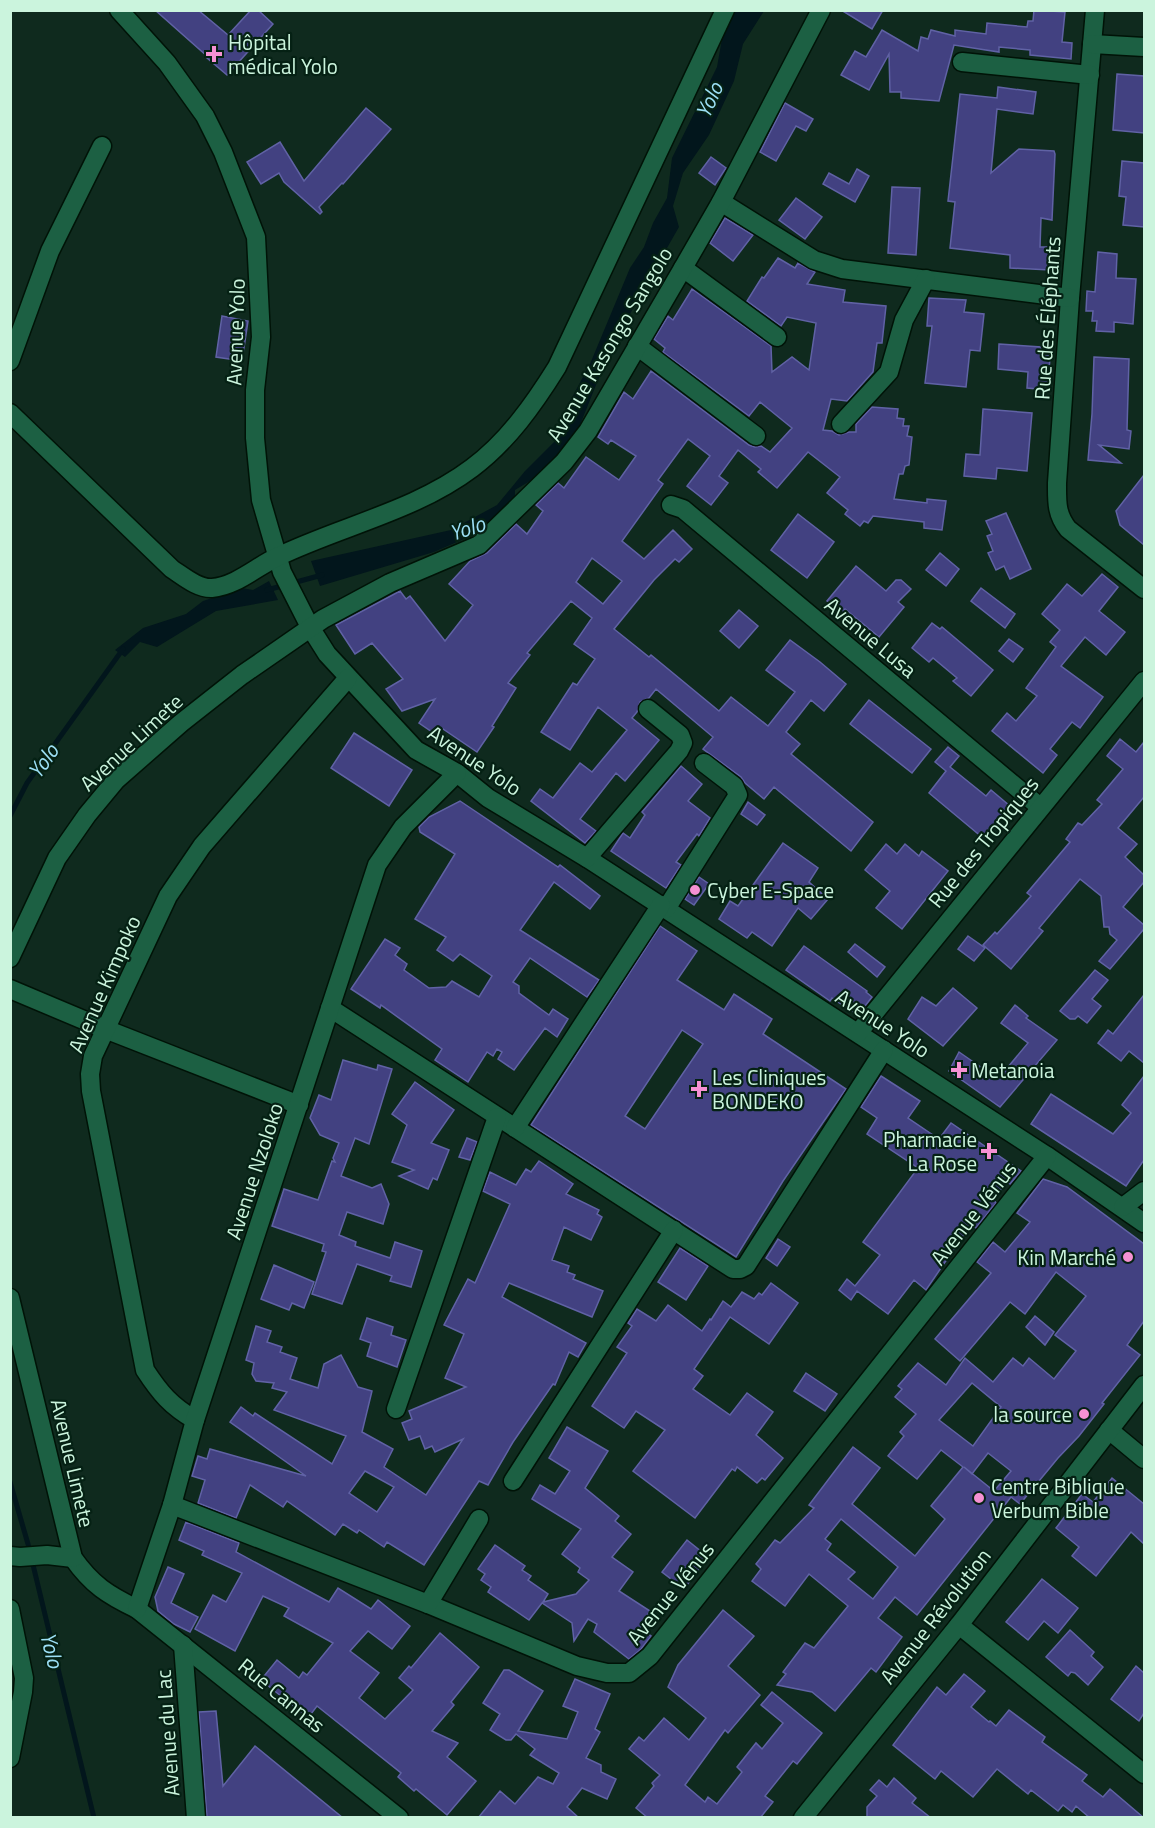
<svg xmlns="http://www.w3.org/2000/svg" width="1155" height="1828" viewBox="0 0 1155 1828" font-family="'Titillium Web',sans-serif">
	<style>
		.water { fill: #02161c }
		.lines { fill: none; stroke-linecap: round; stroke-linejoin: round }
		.stream { stroke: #02161c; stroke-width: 5 }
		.building { fill: #424181; stroke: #6062a5; stroke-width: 1.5; fill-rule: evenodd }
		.minor-casing { stroke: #001307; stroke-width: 21 }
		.minor { stroke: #1c6043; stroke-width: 18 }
		.poi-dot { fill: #f591d3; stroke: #052114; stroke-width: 2 }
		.labels { text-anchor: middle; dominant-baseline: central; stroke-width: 4.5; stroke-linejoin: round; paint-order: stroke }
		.poi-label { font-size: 21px; fill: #cbf4dd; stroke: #052114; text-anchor: start }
		.street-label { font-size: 21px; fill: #cbf4dd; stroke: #052114 }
		.water-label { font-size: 22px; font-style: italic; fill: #9cdff5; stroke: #052114 }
	</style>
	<rect width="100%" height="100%" fill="#0f2a1e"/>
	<!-- water -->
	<g class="water">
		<polygon points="732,11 764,11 743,44 734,81 709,135 683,173 673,206 679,227 635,304 600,375 578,430 540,475 515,490 515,505 487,529 434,552 320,586 311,561 451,530 497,505 525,471 556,440 569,403 590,364 630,268 644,247 653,223 667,198 672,158 717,67 726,16"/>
		<polygon points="269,581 278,600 216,611 157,647 140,642 125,657 115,650 143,628 186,614 203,601 242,588 253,590"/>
	</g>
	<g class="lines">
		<!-- stream -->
		<g class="stream">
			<polyline points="267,590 322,575"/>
			<polyline points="10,816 27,783 123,649"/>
			<polyline points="10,1482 28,1544 94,1818"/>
		</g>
	</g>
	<!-- building -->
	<g class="building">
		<polygon points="155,10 198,10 228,35 251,10 258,10 273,24 227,75 207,58 208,57"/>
		<polygon points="841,10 883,10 872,29"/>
		<polygon points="1034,10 1065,12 1062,42 1072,43 1071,59 1030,55 1030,50 999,47 999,52 954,45 939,101 901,98 901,92 890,92 889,54 869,90 841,75 855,51 866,57 882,30 918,51 921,37 928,39 931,30 955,36 955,30 986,34 987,23 1027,27 1028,21 1033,21"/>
		<polygon points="1117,74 1144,76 1144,133 1113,130"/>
		<polygon points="998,87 1036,92 1033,114 997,109 991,173 1019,149 1054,151 1055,154 1052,220 1041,218 1040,247 1051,247 1050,270 1010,268 1010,255 950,248 955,202 948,201 960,94 997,98"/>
		<polygon points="785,103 813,119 806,131 796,126 776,161 760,152"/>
		<polygon points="366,108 391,129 343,184 342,183 319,207 322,212 320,214 284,182 279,173 261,184 247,162 280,142 304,181"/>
		<polygon points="711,157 726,168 715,185 699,173"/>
		<polygon points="1122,161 1144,163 1144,227 1123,225 1126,197 1119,196"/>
		<polygon points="857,169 869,176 855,202 823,184 829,173 849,184"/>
		<polygon points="892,187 920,188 916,255 888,253"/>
		<polygon points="796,198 822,217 805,239 779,220"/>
		<polygon points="725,218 753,235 733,261 710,243"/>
		<polygon points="1098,252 1117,254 1116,278 1136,279 1133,324 1114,322 1114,332 1096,331 1097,321 1092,321 1093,311 1086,311 1087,291 1095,292"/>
		<path d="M778,258L795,268L798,263L815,272L807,284L845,290L843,302L886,306L882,343H877L873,372L847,401L831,399L823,430L832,431L839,435L849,432H856V424L872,407L898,409L897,418L904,419L903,426H909L907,436L912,437L909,465L905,466L903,474H899L894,499L927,503V499L946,501L942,530L924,528V522L873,516L868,523L864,521L860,526L845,514L848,510L827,493L840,477L808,452L777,488L758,472L761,469L738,450L719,476L728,483L711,505L687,486L710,456L688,439L658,480L663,484L622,541L644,559L673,530L692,549L679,562L675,559L654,580L614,629L649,657L651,655L719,711L731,697L768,726L795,692L766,670L790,640L820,662L846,684L824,711L811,700L786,732L800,744L791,754L873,822L851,851L774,787L764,799L745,783L741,777L703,749L713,737L656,689L649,698L640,702L637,712L632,718L659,740L625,781L616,773L580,819L596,831L585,843L531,801L540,789L553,798L580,763L592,772L627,730L598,707L570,750L541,732L573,683L577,685L595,659L574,644L592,618L571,601L527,653L530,655L508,683L516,688L492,726L494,727L477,752L440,727L435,734L419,723L435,699L402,711L386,689L403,679L372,643L355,654L336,625L400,591L406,599L410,596L445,641L473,605L449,584L470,561L487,553L516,524L527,534L543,511L536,505L558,483L564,488L586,457L619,480L636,456L611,440L608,444L598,437L624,392L633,399L651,371L749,445L755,447L761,446L770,452L792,428L760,402L749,416L663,352L665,348L654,339L668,316L673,320L692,289L771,346L772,372L792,357L809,370L816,323L787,317L781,326L747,301L762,277L764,278ZM592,558L622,581L603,604L576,582Z"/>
		<polygon points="929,298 966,300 964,312 984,314 980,351 970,350 966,387 925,383 932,326 927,326"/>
		<polygon points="222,316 248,321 242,361 216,357"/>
		<polygon points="999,344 1041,347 1040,355 1050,356 1048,390 1027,388 1028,372 998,369"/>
		<polygon points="1094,357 1129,359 1127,430 1131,431 1129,449 1099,445 1121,463 1088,460 1092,414"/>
		<polygon points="983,409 1032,413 1027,471 997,468 996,479 964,476 966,454 980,455"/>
		<polygon points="1144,475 1144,545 1120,525 1116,511"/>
		<polygon points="1006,513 1031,569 1010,579 1004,566 996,570 988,553 993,551 987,536 992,534 986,521"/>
		<polygon points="798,514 834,542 807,578 771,550"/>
		<polygon points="940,553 959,569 946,586 926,570"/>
		<polygon points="856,566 886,591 896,580 901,580 911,589 898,602 904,607 879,637 845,609 842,613 827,601"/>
		<polygon points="1102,574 1118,587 1099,611 1125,632 1106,655 1085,637 1061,666 1103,697 1080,728 1072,722 1050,749 1057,755 1043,773 992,731 1007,713 1016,721 1037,696 1026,688 1056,647 1050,642 1060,630 1042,614 1067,584 1082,596"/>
		<polygon points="981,588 1015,614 1005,628 971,601"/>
		<polygon points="739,610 758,626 739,648 720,631"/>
		<polygon points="932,623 940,629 942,627 993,670 971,696 953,681 957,678 933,658 929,662 912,648"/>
		<polygon points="1009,639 1023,649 1013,662 999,651"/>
		<polygon points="869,700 931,749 912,773 850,724"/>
		<polygon points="354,733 412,770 389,806 331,768"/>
		<polygon points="1120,739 1136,752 1144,742 1144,797 1118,828 1137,844 1125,857 1144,875 1144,882 1123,907 1144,925 1144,929 1110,969 1099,961 1117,940 1110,934 1109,927 1104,927 1101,896 1080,879 1039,928 1043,931 1011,969 983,945 995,932 997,934 1031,896 1027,893 1070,842 1066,839 1078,823 1082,825 1102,804 1097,800 1123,769 1107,756"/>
		<polygon points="948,747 959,756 950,767 986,796 991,790 1010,806 983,838 929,793 946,771 935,762"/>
		<polygon points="681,766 702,784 688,801 710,818 699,836 697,834 676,862 681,865 666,888 611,851 623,833 630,838 645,815 642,812"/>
		<polygon points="460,801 558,867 560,865 600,896 590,909 554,882 520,930 599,980 587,997 530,958 513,982 519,986 519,993 549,1015 553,1009 568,1019 557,1037 545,1028 514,1070 498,1059 502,1052 497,1049 493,1056 487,1052 468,1082 435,1060 442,1049 381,1005 380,1008 351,989 385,939 400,948 395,955 407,964 404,970 429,988 446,987 452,981 479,997 492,976 460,954 453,961 437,950 446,937 415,919 455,854 420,832 419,827 429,817"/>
		<polygon points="748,802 765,815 757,825 741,814"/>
		<polygon points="783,843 818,868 809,882 828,899 811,919 798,908 772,946 752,932 747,938 719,919 730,901 738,906"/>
		<polygon points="886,844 897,854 905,844 919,856 922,851 948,871 902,929 876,908 890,891 865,870"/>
		<polygon points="699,877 709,884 694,905 685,899"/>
		<path d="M660,926L697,951L677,980L724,1010L734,994L772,1019L763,1034L846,1089L783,1181L736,1257L531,1125ZM682,1030L703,1044L645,1129L625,1116Z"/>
		<polygon points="968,936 985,948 974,961 958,949"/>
		<polygon points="855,944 885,967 877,977 848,952"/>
		<polygon points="804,946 867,991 866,992 872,997 858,1015 832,998 830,1001 786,970"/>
		<polygon points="1095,970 1108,980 1092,999 1101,1006 1087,1023 1078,1016 1075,1019 1070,1019 1060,1011"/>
		<polygon points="953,988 977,1008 943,1046 908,1019 922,997 936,1006"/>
		<polygon points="1144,995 1144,1063 1129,1051 1121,1061 1098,1043 1108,1030 1113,1034"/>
		<polygon points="1015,1005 1028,1016 1026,1018 1057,1040 1000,1107 949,1071 959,1052 998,1079 1028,1043 1001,1023"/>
		<polygon points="343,1060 377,1070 378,1065 392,1069 369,1144 355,1138 341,1176 372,1188 381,1184 389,1204 383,1224 347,1212 339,1235 356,1242 355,1246 390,1258 395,1242 422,1251 411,1287 390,1281 392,1276 357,1264 342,1304 312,1294 326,1252 322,1251 324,1244 272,1226 284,1189 318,1200 332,1161 335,1162 333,1158 339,1143 320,1135 310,1118 319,1095 331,1100"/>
		<polygon points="881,1076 920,1101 908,1118 939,1139 951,1123 1021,1171 1010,1184 1007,1182 993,1199 996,1203 976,1228 971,1224 926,1290 914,1280 888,1314 857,1291 851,1300 839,1290 847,1279 855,1286 880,1255 863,1242 918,1168 867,1134 877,1118 861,1107"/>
		<polygon points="1144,1076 1144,1160 1126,1186 1031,1124 1051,1094 1113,1134 1131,1113 1122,1105"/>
		<polygon points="415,1082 454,1110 431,1143 449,1150 437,1180 433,1178 428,1189 399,1176 414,1170 392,1162 407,1125 392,1114"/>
		<polygon points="467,1138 477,1142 470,1160 459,1157"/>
		<path d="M539,1161L573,1184L566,1194L599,1210L597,1214L602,1217L591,1240L564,1227L552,1260L569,1266L567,1272L575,1275L573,1279L603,1291L592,1317L509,1283L502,1297L586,1343L578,1357L569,1352L555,1385L553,1384L513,1442L488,1485L479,1481L424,1565L387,1542L384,1547L359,1530L357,1533L343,1524L335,1535L287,1501L283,1507L250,1485L236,1518L198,1503L205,1480L192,1476L198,1456L207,1459L210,1449L306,1476L230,1422L241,1407L253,1416L255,1413L332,1464L346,1436L274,1410L287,1392L272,1388L274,1383L256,1381L252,1374L254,1363L246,1360L256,1326L271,1331L267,1342L282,1347L280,1352L297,1358L290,1379L318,1388L324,1364L341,1355L358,1387L372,1391L362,1432L393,1449L384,1467L426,1495L463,1439L435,1452L432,1446L425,1449L420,1436L409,1440L402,1423L412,1419L409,1411L466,1387L445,1378L464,1334L444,1325L468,1279L475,1283L510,1204L483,1191L490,1172L516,1185L526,1169L531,1172ZM365,1471L394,1487L377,1512L349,1493Z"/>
		<path d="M1043,1179L1067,1187L1144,1244V1321L1127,1345L1140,1355L1102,1403L1104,1404L1079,1436L1058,1458L1020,1504L1011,1497L917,1615L895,1597L878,1618L902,1637L876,1672L871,1668L835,1711L812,1692L777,1685L786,1674L783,1672L805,1643L814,1648L848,1606L809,1574L785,1606L752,1581L761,1569L756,1564L775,1540L780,1543L814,1508L809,1505L853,1447L880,1468L852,1504L915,1556L945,1519L931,1506L963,1467L941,1450L917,1479L888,1456L904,1436L900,1432L916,1414L895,1397L902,1389L898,1386L918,1363L946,1385L965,1358L993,1382L1013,1358L1023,1366L1029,1358L1054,1379L1076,1351L1055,1335L1086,1296L1056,1272L1025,1314L1010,1302L960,1361L935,1339L991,1273L977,1262L993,1242L1005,1252L1030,1222L1017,1213ZM972,1383L1001,1407L973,1446L939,1420ZM988,1453L1011,1471L994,1491L964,1467L972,1474ZM841,1519L898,1567L873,1599L848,1579L855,1572L827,1550L831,1544L825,1539Z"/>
		<polygon points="778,1239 790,1247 777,1266 766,1258"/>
		<polygon points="680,1248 708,1266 686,1300 658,1282"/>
		<polygon points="274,1265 314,1282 304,1308 292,1303 289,1310 261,1299"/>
		<polygon points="771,1283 798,1303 769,1344 730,1317 694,1369 703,1376 693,1389 730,1415 747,1393 773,1412 756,1435 783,1458 765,1480 762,1478 757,1483 737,1467 735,1471 732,1469 695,1518 633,1471 665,1430 636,1411 624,1428 592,1406 627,1353 617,1347 632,1326 628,1323 637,1309 656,1321 668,1305 702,1331 710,1319 711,1320 723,1301 731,1307 742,1292 754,1299 759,1293 762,1295"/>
		<polygon points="1035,1316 1054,1332 1045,1345 1026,1327"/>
		<polygon points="367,1318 393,1327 391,1335 406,1340 397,1367 367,1356 371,1343 360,1339"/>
		<polygon points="806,1373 837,1394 825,1411 794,1391"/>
		<polygon points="567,1427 608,1451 585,1488 619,1516 615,1521 631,1534 612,1557 633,1572 619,1591 650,1611 640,1628 651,1636 641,1649 629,1659 594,1632 597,1624 588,1619 574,1641 572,1623 542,1603 529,1620 488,1592 491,1587 481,1580 485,1574 478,1569 495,1545 525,1566 522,1570 531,1576 528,1580 548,1594 543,1602 576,1594 589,1580 578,1572 580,1568 562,1554 581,1529 532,1499 540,1485 555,1494 570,1471 549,1458"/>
		<polygon points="1112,1478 1144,1504 1144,1544 1131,1532 1096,1576 1072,1556 1079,1547 1056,1528 1082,1494 1093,1502"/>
		<polygon points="186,1522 239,1543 236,1552 329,1602 338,1588 371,1609 378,1600 410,1626 392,1649 368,1631 350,1651 379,1673 359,1698 385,1719 413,1690 399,1678 409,1666 411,1668 440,1633 479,1667 451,1702 454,1705 432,1731 458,1743 447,1757 476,1781 447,1815 416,1789 414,1791 398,1777 401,1773 317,1706 308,1718 261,1680 277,1660 299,1678 303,1672 307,1675 333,1643 284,1616 289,1608 263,1596 235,1651 195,1629 213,1595 226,1602 242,1573 202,1555 204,1551 179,1540"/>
		<polygon points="687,1540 708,1557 684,1589 662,1572"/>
		<polygon points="168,1567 184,1574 171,1603 198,1617 190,1632 174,1624 158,1611 155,1597"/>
		<polygon points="1042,1579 1078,1608 1058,1633 1044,1621 1028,1640 1006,1622"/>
		<polygon points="723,1610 754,1636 728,1666 760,1695 728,1733 725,1730 685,1785 705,1802 708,1797 717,1804 742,1772 737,1767 756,1743 762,1749 783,1723 761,1705 772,1692 822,1733 797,1764 793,1761 765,1796 773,1802 760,1818 648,1818 636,1808 654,1786 652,1783 660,1775 629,1749 639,1737 644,1741 664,1718 689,1740 706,1718 668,1687 678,1665"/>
		<polygon points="1070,1630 1094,1652 1091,1656 1103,1667 1088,1685 1075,1673 1071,1672 1068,1676 1046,1657"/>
		<polygon points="1136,1666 1144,1673 1144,1713 1139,1721 1111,1699"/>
		<polygon points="504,1670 509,1670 543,1691 518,1731 567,1739 578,1712 563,1706 575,1679 610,1694 595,1729 600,1732 586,1758 601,1765 601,1772 616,1779 607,1799 582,1788 567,1807 579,1818 478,1818 500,1791 515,1804 538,1777 553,1784 559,1773 530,1755 535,1749 516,1734 511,1740 506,1740 490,1730 500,1714 483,1703"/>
		<polygon points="964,1674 985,1691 971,1707 989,1722 990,1721 996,1726 1009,1710 1045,1737 1042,1742 1087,1775 1082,1781 1103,1797 1110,1789 1144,1818 1090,1818 1076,1806 1072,1812 1063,1805 1058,1811 1031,1790 1028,1794 997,1769 973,1797 941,1771 935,1779 893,1745 937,1687 946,1695"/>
		<polygon points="216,1711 223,1786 255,1746 343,1818 207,1818 199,1712"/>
		<polygon points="894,1778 916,1798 912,1803 931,1818 867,1818 867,1807 877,1796 870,1790 879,1780 887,1787"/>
	</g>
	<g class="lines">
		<!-- minor casing -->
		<g class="minor-casing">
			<g id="minor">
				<polyline points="119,10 167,63 205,116 223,152 256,237 261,337 255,390 255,438 261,500 282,572 310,627 327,654 416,750 457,773 488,798 587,858 1047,1156 1144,1223"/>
				<path d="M1095,10L1070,298L1057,483C1057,501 1056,514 1068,529L1144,589"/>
				<polyline points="1092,44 1144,47"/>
				<polyline points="962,62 1090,75"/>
				<polyline points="721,202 814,260 842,269 1070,298"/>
				<polyline points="683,268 777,337"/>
				<polyline points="637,346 756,436"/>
				<polyline points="10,361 50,251 102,146"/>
				<path d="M10,413L172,569C183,576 198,589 212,588C236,586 256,567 277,557C341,526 415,511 472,468C508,441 534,404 557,367L725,10"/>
				<polyline points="841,424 889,372 904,320 926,279"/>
				<polyline points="671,505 683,509 1040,807"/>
				<polyline points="587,858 679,751 683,743 680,735 648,709"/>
				<polyline points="666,909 738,795 734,786 704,763"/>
				<polyline points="10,958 57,858 87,815 116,780 181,723 242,675 323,619 390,583 479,545 564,462 588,431 683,268 721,202 821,10"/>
				<polyline points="10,989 105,1029 299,1105"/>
				<polyline points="330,1008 733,1269 740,1269 746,1266 884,1050"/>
				<polyline points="858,1033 1144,681"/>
				<polyline points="515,1128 661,905"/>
				<polyline points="1123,1207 1144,1191"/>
				<path d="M10,1298L73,1558C92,1585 108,1595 137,1609L399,1818"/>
				<polyline points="396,1409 497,1117"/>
				<path d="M195,1420C171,1406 160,1393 145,1370L91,1091L90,1074L93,1056L168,896L202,846L348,678"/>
				<polyline points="1109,1430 1144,1459"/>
				<polyline points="513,1481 674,1230"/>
				<polyline points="172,1505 428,1604 577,1666 607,1673 629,1673 650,1656 1047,1156"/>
				<polyline points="10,1556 20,1557 47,1555 73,1558"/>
				<polyline points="428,1604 479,1519"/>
				<polyline points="10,1609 24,1678 23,1692 10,1758"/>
				<polyline points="137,1609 172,1505 195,1420 377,865 403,827 457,773"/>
				<polyline points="959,1625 1144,1774"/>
				<polyline points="183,1645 196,1818"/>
				<polyline points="803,1818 959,1625 1144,1385"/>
			</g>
		</g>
		<!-- minor -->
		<use href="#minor" class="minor"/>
	</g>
	<!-- markers -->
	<g class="poi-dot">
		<path d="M211 45h6v6h6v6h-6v6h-6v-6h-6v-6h6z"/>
		<circle cx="695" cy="890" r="6"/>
		<path d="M956 1061h6v6h6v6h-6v6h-6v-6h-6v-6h6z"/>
		<path d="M696 1080h6v6h6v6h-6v6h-6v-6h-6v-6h6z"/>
		<path d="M986 1142h6v6h6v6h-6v6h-6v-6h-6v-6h6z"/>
		<circle cx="1128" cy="1257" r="6"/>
		<circle cx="1084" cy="1414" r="6"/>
		<circle cx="979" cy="1498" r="6"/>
	</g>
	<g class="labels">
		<!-- poi labels -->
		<g class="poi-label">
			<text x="228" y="42">Hôpital<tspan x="228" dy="24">médical Yolo</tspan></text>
			<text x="707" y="890">Cyber E-Space</text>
			<text x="971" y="1070">Metanoia</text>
			<text x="712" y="1077">Les Cliniques<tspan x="712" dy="24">BONDEKO</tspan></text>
			<text x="977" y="1139" text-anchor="end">Pharmacie<tspan x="977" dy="24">La Rose</tspan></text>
			<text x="1116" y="1257" text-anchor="end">Kin Marché</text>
			<text x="1072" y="1414" text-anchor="end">la source</text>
			<text x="991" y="1486">Centre Biblique<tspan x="991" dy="24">Verbum Bible</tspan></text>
		</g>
		<!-- street labels -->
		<g class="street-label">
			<text transform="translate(1047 318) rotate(-86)">Rue des Éléphants</text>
			<text transform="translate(235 332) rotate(-88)">Avenue Yolo</text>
			<text transform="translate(609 344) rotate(-59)">Avenue Kasongo Sangolo</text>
			<text transform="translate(871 637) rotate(40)">Avenue Lusa</text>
			<text transform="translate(131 742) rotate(-43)">Avenue Limete</text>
			<text transform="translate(475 760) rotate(34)">Avenue Yolo</text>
			<text transform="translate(983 842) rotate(-51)">Rue des Tropiques</text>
			<text transform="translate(104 984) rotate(-66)">Avenue Kimpoko</text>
			<text transform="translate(883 1023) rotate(33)">Avenue Yolo</text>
			<text transform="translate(254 1171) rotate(-72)">Avenue Nzoloko</text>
			<text transform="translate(973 1213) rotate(-52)">Avenue Vénus</text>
			<text transform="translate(73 1463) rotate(77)">Avenue Limete</text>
			<text transform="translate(670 1593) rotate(-51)">Avenue Vénus</text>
			<text transform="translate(935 1616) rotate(-52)">Avenue Révolution</text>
			<text transform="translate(282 1695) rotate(39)">Rue Cannas</text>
			<text transform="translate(167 1733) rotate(-94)">Avenue du Lac</text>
		</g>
		<!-- water labels -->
		<g class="water-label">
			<text transform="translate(709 100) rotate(-66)">Yolo</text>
			<text transform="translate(467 528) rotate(-18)">Yolo</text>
			<text transform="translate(43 761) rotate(-55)">Yolo</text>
			<text transform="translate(52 1650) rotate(76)">Yolo</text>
		</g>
	</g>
	<!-- border -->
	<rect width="1155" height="1828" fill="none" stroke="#cbf4dd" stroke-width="24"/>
</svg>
